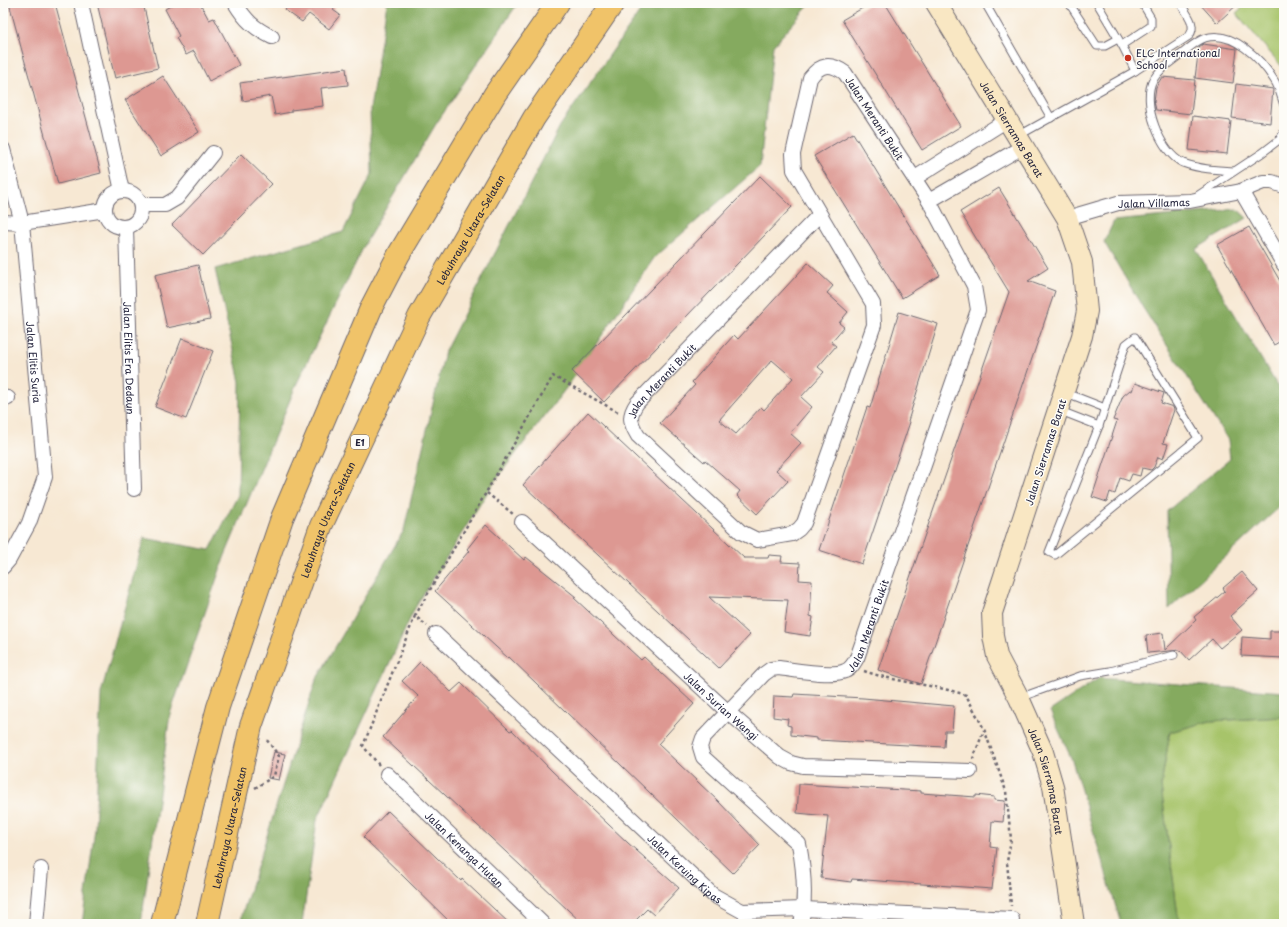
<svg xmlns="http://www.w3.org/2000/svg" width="1287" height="927" viewBox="0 0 1287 927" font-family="'Playpen Sans',sans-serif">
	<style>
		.green { fill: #a7c46a; stroke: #647352 }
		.forest { fill: #85aa5e; stroke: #54664c }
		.building { fill: #dd9892; fill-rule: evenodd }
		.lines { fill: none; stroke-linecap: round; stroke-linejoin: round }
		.lane-casing { stroke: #6d6770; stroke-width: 9 }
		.street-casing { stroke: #6d6770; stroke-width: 16 }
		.secondary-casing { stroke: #6d6770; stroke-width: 22 }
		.highway-casing { stroke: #6d6770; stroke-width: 24 }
		.path { stroke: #6d6770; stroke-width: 2.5; stroke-dasharray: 3 3; stroke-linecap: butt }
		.lane { stroke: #fff; stroke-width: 7 }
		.street { stroke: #fff; stroke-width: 14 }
		.secondary { stroke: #f9e7c3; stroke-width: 20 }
		.highway { stroke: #f0c369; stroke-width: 22 }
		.poi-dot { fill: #c8321e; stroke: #fdfcf7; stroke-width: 1.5 }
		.labels { text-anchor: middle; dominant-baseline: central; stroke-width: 3; stroke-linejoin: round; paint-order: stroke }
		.shield { fill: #fdfcf7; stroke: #646373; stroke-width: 1 }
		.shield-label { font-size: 9px; font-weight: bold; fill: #22223b }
		.poi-label { font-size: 10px; fill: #22223b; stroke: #fdfcf7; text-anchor: start }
		.street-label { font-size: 10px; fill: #22223b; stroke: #fdfcf7 }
	</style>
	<rect width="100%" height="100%" fill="#fdfcf7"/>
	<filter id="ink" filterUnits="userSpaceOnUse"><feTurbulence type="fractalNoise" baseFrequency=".025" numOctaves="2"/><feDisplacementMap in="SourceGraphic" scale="8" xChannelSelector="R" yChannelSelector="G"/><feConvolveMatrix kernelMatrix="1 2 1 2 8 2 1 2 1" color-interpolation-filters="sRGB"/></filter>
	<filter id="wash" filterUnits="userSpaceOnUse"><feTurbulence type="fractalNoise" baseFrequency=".012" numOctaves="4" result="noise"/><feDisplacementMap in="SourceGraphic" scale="16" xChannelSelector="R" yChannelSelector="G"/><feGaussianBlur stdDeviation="0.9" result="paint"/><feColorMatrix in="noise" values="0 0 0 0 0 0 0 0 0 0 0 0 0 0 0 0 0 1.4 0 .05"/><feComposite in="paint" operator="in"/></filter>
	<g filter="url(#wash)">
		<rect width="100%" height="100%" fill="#f7e8d3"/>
		<!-- green -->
		<g class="green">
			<polygon points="1248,3 1284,3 1284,69 1236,13"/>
			<polygon points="1284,717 1284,924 1179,924 1161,786 1170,732 1210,721"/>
		</g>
		<!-- forest -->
		<g class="forest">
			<polygon points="387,3 518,3 436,124 367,240 297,383 224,558 170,714 141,924 82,924 95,829 101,693 144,538 210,550 238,495 240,382 215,269 343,232 372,174 370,109"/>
			<polygon points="646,3 811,3 773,46 760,166 654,258 570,383 494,482 415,608 317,820 302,924 241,924 242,915 316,680 404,530 445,351 560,126"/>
			<polygon points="1237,209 1247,218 1196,249 1284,397 1284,503 1169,609 1167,511 1230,459 1228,440 1143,308 1104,242 1114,221"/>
			<polygon points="1099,678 1284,692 1284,717 1210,721 1170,732 1161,786 1179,924 1121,924 1072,760 1050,711"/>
		</g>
		<g id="blocks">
			<!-- building -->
			<g class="building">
				<polygon points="9,3 55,3 101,173 58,184"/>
				<polygon points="97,3 143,3 158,68 115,78"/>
				<polygon points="176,3 200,3 209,20 214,18 239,65 209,81 194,51 186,55 176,38 179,36 165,9"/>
				<polygon points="290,3 338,3 333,10 340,15 329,29 309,14 302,22 285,10"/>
				<polygon points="871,3 885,3 961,126 922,150 842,20"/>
				<polygon points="1199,3 1239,3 1217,23"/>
				<polygon points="1203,44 1237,49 1233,83 1195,78 1199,47"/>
				<polygon points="346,68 348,85 321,88 323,106 291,110 291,112 275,115 271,96 243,101 240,83"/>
				<polygon points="163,76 199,132 161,156 125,100"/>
				<polygon points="1162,77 1195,80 1191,114 1156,110 1154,101 1156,87"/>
				<polygon points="1236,84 1273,89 1270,123 1232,118"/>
				<polygon points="1193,116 1231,121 1227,154 1189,150"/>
				<polygon points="853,133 940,275 902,298 814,156"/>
				<polygon points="241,154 272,184 203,255 172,225"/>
				<polygon points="760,176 792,207 604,402 572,371"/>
				<polygon points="999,188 1048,268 1028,281 1055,291 921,684 878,670 1009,292 960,212"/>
				<polygon points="1249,227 1284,288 1284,339 1274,345 1217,245"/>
				<path d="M808,263L833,286L827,293L848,312L839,323L844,327L831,342L836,346L818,367L824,372L801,397L812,407L790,433L801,443L776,470L788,481L757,514L737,495L740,491L705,460L704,462L660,423L695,385L692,382L734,335L738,339ZM772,360L793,378L764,410L761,407L736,434L719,420Z"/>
				<polygon points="198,265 210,319 167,328 155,275"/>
				<polygon points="899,312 938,324 908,421 910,422 862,564 819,550 867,407 870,408"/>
				<polygon points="182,338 213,351 186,419 155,407"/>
				<polygon points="1135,383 1164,393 1161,403 1173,407 1174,410 1163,443 1168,444 1163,459 1158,457 1154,467 1151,470 1142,468 1140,476 1132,474 1129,481 1120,478 1115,494 1110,492 1107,502 1092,497 1117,421 1113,420 1123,396 1130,390 1132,391"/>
				<polygon points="588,412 744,558 768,558 769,555 782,556 781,562 800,563 799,580 812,581 810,616 813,617 810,636 784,632 788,600 709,597 750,635 719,668 523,485"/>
				<polygon points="486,525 524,560 526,557 576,597 574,598 641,660 644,657 694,704 658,744 718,801 760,845 733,873 509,657 508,658 435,591 469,551 467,549"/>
				<polygon points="1242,572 1258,591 1230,616 1242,630 1220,648 1212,639 1189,660 1180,650 1148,653 1146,635 1163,633 1165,650 1196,620 1194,617 1225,591 1223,588"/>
				<polygon points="1270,631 1284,631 1284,658 1241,656 1242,637 1270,639"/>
				<polygon points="420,662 451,692 461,683 510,731 512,730 552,771 628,843 679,888 654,915 647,909 632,924 583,924 383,737 418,696 402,681"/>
				<polygon points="794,694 863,698 954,706 952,731 945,731 944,747 817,740 817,738 791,735 791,726 787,725 788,719 773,717 774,696 793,697"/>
				<polygon points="274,752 285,754 279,780 268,778"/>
				<polygon points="799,784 921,791 921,793 976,797 976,795 994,797 994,800 1005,801 1003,822 992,821 990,847 997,848 992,889 852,879 851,882 821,878 828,816 797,813"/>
				<polygon points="388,811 461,881 462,879 510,924 452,924 363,837"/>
			</g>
		</g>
	</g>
	<g filter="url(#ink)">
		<use href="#blocks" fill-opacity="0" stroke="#6d6770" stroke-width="1"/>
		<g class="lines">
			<!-- lane casing -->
			<g class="lane-casing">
				<g id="lane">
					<polyline points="985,3 1051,118"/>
					<polyline points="1069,3 1097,46 1105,46 1118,39"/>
					<polyline points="1097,3 1122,45 1135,71"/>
					<polyline points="1122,45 1151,26 1151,18 1142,3"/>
					<path d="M1018,136L1135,71L1189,36C1198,25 1186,13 1180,3"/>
					<path d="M1234,171C1216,170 1199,169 1183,163C1160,153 1141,102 1153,80C1159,69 1171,62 1180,55C1188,49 1196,41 1205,38C1233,30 1261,59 1274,80C1279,87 1281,97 1284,105"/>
					<polyline points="1197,196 1262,153 1279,140 1284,132"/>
					<polygon points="1135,337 1198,438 1055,555 1049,552 1099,426 1126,344"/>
					<polyline points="1064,392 1105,408"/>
					<polyline points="1058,410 1099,426"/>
					<polyline points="1019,698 1080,676 1110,671 1174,655"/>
				</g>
			</g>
			<!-- street casing -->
			<g class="street-casing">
				<g id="street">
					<polyline points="81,3 122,191"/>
					<path d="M235,3C246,21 254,28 272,37"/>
					<path id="s1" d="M3,149L22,223L45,477L29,523L9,560L3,567"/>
					<polyline points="915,178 1007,120"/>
					<circle cx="123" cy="209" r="18"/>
					<polyline points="1241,191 1284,265"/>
					<polyline points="929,201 1024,146"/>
					<polyline points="142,205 165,205 177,198 213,153"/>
					<path id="s2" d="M1067,218L1118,203L1190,201L1241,191L1263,182H1272L1284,186"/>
					<polyline points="3,222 22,223 105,210"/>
					<path id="s3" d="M126,228L134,489"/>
					<polyline points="3,397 8,398"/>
					<path id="s4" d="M522,522L728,712L780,757L791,763L803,766L970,771"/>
					<path id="s5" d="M436,634L713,895L742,911L804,909L1012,919"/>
					<path id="s6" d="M387,774L543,924"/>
					<polyline points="36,924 41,869"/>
					<path id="s7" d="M801,924C806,898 804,870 799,844L703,757L700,747L703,738L764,674L771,669L779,668C794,670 832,677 845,671C851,669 854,663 857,658L978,310L974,286L929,201L845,73C831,63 821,63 810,78L793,154L794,170L873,304L874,325L804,523L799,529L792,534L757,540L741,532L638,436C630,423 628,416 637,403L820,214"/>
				</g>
			</g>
			<!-- secondary casing -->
			<g class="secondary-casing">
				<g id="secondary">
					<path id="s8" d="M936,3L1067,218L1082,262L1087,311L1082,336L992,613L993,636L997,656L1019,698L1043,752L1053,786L1074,924"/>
				</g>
			</g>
			<!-- highway casing -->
			<g class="highway-casing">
				<g id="highway">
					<polyline points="162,924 218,707 282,518 372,306 399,254 495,94 558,3"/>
					<path id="s9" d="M207,924L251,726L321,526L419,317L534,118L613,3"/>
				</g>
			</g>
			<!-- path -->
			<g class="path">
				<polyline points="487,493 513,514"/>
				<polyline points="415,616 553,376 618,412"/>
				<path d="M864,671C898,683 933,684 966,695L984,729L1006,791L1011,839L1007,862L1011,906"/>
				<polyline points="973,759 984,730"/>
				<polyline points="379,765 363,746 415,616 427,626"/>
				<polyline points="255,788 274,776 279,756 266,739"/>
			</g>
			<!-- lane -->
			<use href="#lane" class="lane"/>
			<!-- street -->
			<use href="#street" class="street"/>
			<!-- secondary -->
			<use href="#secondary" class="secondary"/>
			<!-- highway -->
			<use href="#highway" class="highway"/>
		</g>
	</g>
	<!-- markers -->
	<circle class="poi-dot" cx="1128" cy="58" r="4"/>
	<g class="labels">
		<!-- shield labels -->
		<rect class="shield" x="351" y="435" width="18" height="14" rx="3"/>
		<g class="shield-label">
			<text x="360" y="442">E1</text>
		</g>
		<!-- poi labels -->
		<g class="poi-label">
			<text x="1136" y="52">ELC International<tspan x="1136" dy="12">School</tspan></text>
		</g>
		<!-- street labels -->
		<g class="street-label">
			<text transform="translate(875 118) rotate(57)">Jalan Meranti Bukit</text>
			<text stroke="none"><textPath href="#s8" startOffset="147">Jalan Sierramas Barat</textPath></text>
			<text stroke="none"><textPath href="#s2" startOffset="89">Jalan Villamas</textPath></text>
			<text stroke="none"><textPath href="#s9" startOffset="747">Lebuhraya Utara–Selatan</textPath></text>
			<text stroke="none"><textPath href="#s3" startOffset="130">Jalan Elitis Era Dedaun</textPath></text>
			<text stroke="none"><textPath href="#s1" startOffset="216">Jalan Elitis Suria</textPath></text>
			<text stroke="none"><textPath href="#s7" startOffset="1862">Jalan Meranti Bukit</textPath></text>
			<text transform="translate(1045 452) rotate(-72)">Jalan Sierramas Barat</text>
			<text stroke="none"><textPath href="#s9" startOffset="423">Lebuhraya Utara–Selatan</textPath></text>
			<text stroke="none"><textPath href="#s7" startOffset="454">Jalan Meranti Bukit</textPath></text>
			<text stroke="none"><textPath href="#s4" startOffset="271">Jalan Surian Wangi</textPath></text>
			<text stroke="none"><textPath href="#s8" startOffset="843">Jalan Sierramas Barat</textPath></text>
			<text stroke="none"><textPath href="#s9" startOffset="99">Lebuhraya Utara–Selatan</textPath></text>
			<text stroke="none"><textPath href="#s6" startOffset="108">Jalan Kenanga Hutan</textPath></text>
			<text stroke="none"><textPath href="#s5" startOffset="342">Jalan Keruing Kipas</textPath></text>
		</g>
	</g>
	<!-- margin -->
	<rect width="1287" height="927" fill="none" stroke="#fdfcf7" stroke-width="16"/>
</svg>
